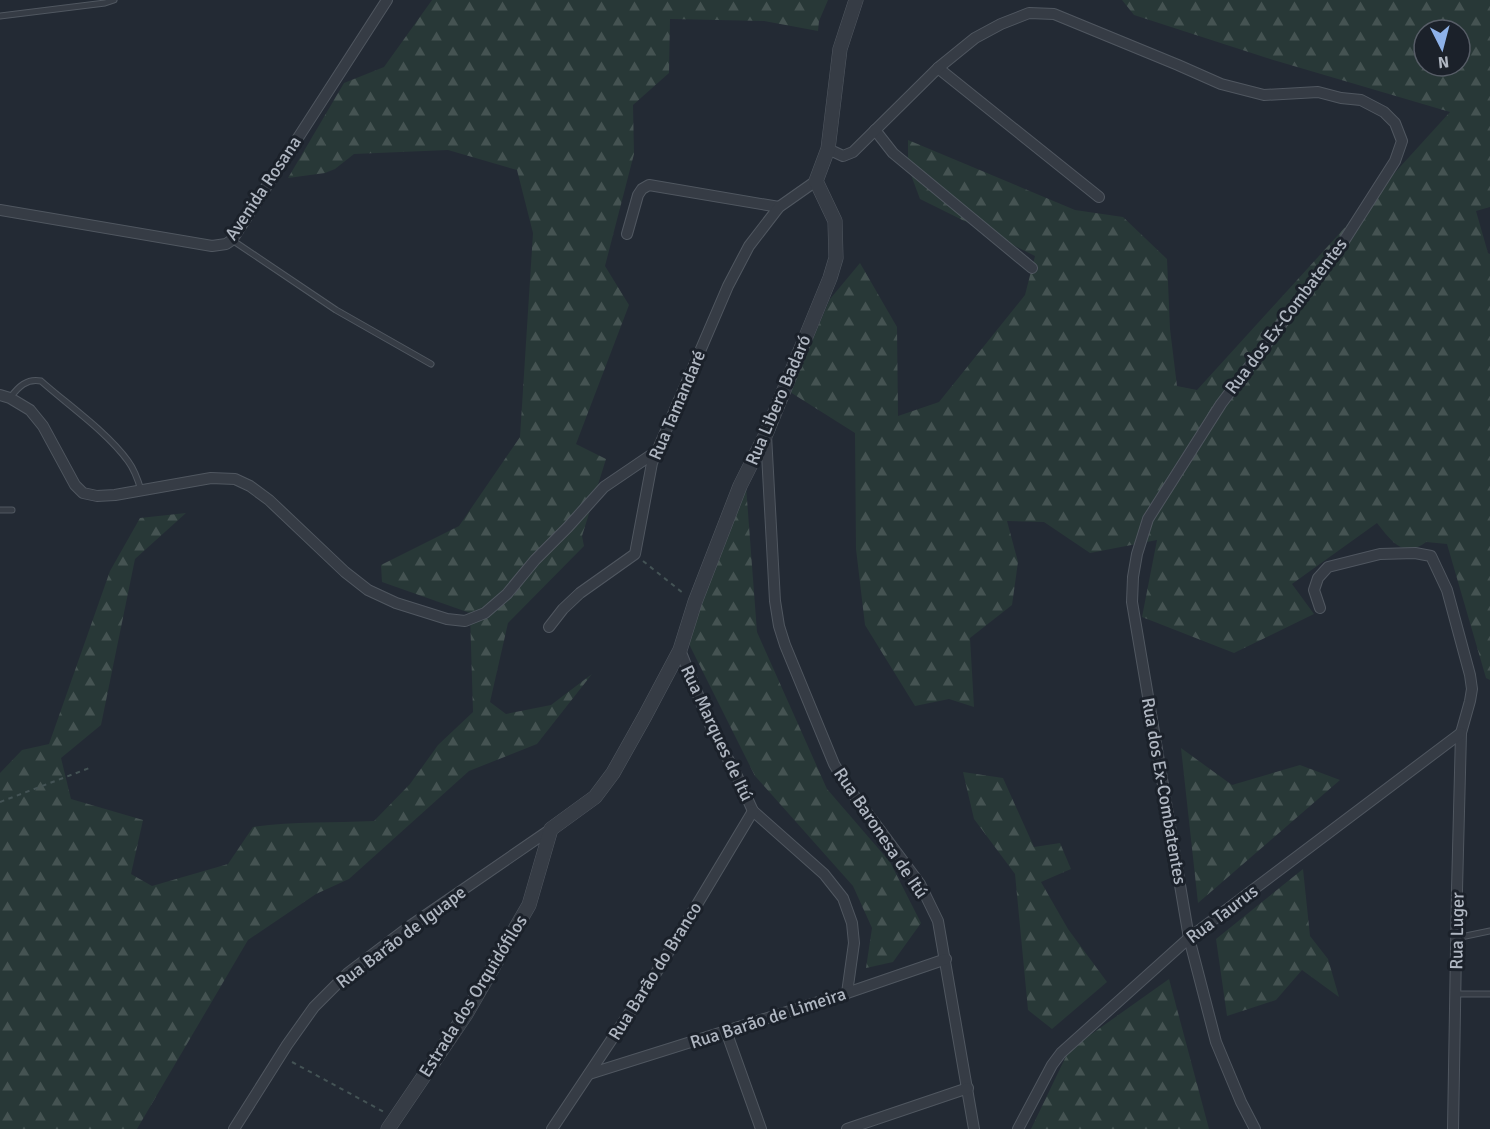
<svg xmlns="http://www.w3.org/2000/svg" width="1490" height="1129" viewBox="0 0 1490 1129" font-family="Signika,sans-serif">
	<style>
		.forest { fill: url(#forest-firs); fill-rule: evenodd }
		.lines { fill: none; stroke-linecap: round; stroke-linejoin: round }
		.service-casing { stroke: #505760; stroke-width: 7 }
		.minor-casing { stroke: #505760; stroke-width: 12 }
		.tertiary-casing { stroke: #505760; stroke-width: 15 }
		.path { stroke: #445355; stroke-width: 2; stroke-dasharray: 4.5 4.5; stroke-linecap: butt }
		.service { stroke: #363c45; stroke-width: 5 }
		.minor { stroke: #363c45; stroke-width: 10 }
		.tertiary { stroke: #363c45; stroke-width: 14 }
		.labels { text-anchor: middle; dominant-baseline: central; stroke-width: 6; stroke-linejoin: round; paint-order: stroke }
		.street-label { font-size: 18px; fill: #b0b7c2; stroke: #1b212a }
	</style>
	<defs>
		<pattern id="forest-firs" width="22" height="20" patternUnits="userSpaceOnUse" patternTransform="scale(1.5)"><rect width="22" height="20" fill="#283837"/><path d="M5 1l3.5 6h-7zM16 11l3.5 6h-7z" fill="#455352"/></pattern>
	</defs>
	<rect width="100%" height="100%" fill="#232a34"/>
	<!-- forest -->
	<g class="forest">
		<path d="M432,0H828L819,21L818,31L764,21L670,19L669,73L633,105L634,154L605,266L629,305L576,444L606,459L582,536L584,546L508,623L490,702L506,714L551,705L592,674L537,744L469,771L349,879L316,894L248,940L137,1129H0V773L22,750L49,744L110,571L140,518L186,513L135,559L101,725L61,758L71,799L143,820L131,874L152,886L228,864L253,827C293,821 334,823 374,821L410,784L438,745L473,712L470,613L382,582L381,565L459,526L520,437L533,233L517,170L448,150L354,154L335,169L325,173L288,178L344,83L384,67Z"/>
		<path d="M1122,0H1490V207L1476,211L1488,253L1490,254V680L1486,678L1447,544L1426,542C1403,560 1390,539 1377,523L1292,584L1314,614L1234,653L1142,617L1157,540L1090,553L1044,522L1007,521L1018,562L1012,605L970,638L974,707L949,699L915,706L865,625L856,549L855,433L790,392L830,299L860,263L897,327L898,416L939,402L1025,295L1035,256L920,199L908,167V140L1075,210L1123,217L1167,259L1170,329L1177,386L1197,390L1450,112L1267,58L1134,15ZM1424,30H1460V66H1424Z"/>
		<polygon points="746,486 757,632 827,789 890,862 921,923 893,962 866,968 872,928 853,886 755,776 687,640"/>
		<polygon points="1181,748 1232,785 1300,765 1340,780 1198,903"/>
		<polygon points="963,772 1003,778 1034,847 1060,843 1071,869 1041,882 1068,929 1107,982 1052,1029 1028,1010 1015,874 974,819"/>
		<polygon points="1303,869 1310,936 1328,959 1339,997 1302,970 1276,1000 1227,1016 1216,939"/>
		<polygon points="1169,979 1209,1129 1031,1129 1069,1050"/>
	</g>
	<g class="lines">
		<!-- service casing -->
		<g class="service-casing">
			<g id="service">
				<polyline points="0,16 105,3 114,0"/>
				<polyline points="232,240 336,310 431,364"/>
				<path d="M10,398C18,387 27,378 41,381C68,405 107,432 128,461C134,469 138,480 141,490"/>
				<polyline points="0,510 12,510"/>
				<polyline points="1456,938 1490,931"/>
				<polyline points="1456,994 1490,994"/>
			</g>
		</g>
		<!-- minor casing -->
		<g class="minor-casing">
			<g id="minor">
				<polyline points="938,68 1099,197"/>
				<polyline points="875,130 893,153 1032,268"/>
				<polyline points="828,149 843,156 853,152 938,68 975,38 1001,24 1029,13 1054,14 1178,65 1221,84 1264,95 1318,92 1341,98 1361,100 1384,112 1395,123 1402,141 1395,161 1342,244 1221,404 1148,519 1137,554 1133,577 1132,602 1189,938 1216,1042 1241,1102 1255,1129"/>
				<polyline points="0,210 212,246 226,244 232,240 387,0"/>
				<polyline points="627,234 638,195 642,189 649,185 779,207"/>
				<polyline points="0,395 10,398 30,410 43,426 75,485 83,493 97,496 115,495 211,478 235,479 250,486 269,500 345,572 368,590 396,603 447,619 465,621 485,613 507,594 535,560 568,527 604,487 657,451"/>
				<polyline points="766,435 775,601 779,626 785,645 834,764 845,783 920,884 938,921 974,1129"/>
				<polyline points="1320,608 1314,590 1318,578 1328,567 1380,554 1415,553 1431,556 1447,590 1470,675 1472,689 1470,701 1461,733 1457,890 1453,1129"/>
				<polyline points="549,627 563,609 580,593 635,554 652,463 728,286 749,246 779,207 816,181"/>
				<polyline points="680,650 711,727 736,774 753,811 824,874 843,898 852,923 854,943 847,993"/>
				<polyline points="726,1031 761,1129"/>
				<polyline points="589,1074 847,993 946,959"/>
				<polyline points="234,1129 287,1045 314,1007 348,973 410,926 551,829"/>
				<polyline points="552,1129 656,973 753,811"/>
				<polyline points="847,1129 968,1088"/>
				<polyline points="1018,1129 1052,1065 1061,1053 1189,938 1461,733"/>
			</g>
		</g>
		<!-- tertiary casing -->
		<g class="tertiary-casing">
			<polyline id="tertiary" points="388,1129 466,1014 529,905 551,829 595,797 613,773 645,716 680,650 695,602 740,486 766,434 830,278 836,258 835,221 816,181 828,149 840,49 856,0"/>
		</g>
		<!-- path -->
		<g class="path">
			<polyline points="643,561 683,593"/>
			<polyline points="0,802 92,767"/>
			<polyline points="292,1062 384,1112"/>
		</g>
		<!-- service -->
		<use href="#service" class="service"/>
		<!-- minor -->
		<use href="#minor" class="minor"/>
		<!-- tertiary -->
		<use href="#tertiary" class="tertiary"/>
	</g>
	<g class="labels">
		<!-- street labels -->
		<g class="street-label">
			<text transform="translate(263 188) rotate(-56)">Avenida Rosana</text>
			<text transform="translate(1286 316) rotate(-53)">Rua dos Ex-Combatentes</text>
			<text transform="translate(778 400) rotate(-67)">Rua Libero Badaró</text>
			<text transform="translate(677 405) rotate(-67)">Rua Tamandaré</text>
			<text transform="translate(717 733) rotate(65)">Rua Marques de Itú</text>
			<text transform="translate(1164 791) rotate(80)">Rua dos Ex-Combatentes</text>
			<text transform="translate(881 833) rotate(56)">Rua Baronesa de Itú</text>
			<text transform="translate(1222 914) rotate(-37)">Rua Taurus</text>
			<text transform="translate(1457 931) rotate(-89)">Rua Luger</text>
			<text transform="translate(401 937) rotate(-37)">Rua Barão de Iguape</text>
			<text transform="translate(655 971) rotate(-58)">Rua Barão do Branco</text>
			<text transform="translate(473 996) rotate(-58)">Estrada dos Orquidófilos</text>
			<text transform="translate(768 1018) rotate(-18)">Rua Barão de Limeira</text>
		</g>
	</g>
	<!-- north arrow -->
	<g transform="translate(1442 48) rotate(174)"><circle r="28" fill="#1b212a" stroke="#575d67" stroke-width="1.5"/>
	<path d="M0-4.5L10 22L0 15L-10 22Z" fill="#8eb2e9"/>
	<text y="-9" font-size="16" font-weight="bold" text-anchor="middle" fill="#b0b7c2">N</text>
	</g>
</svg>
